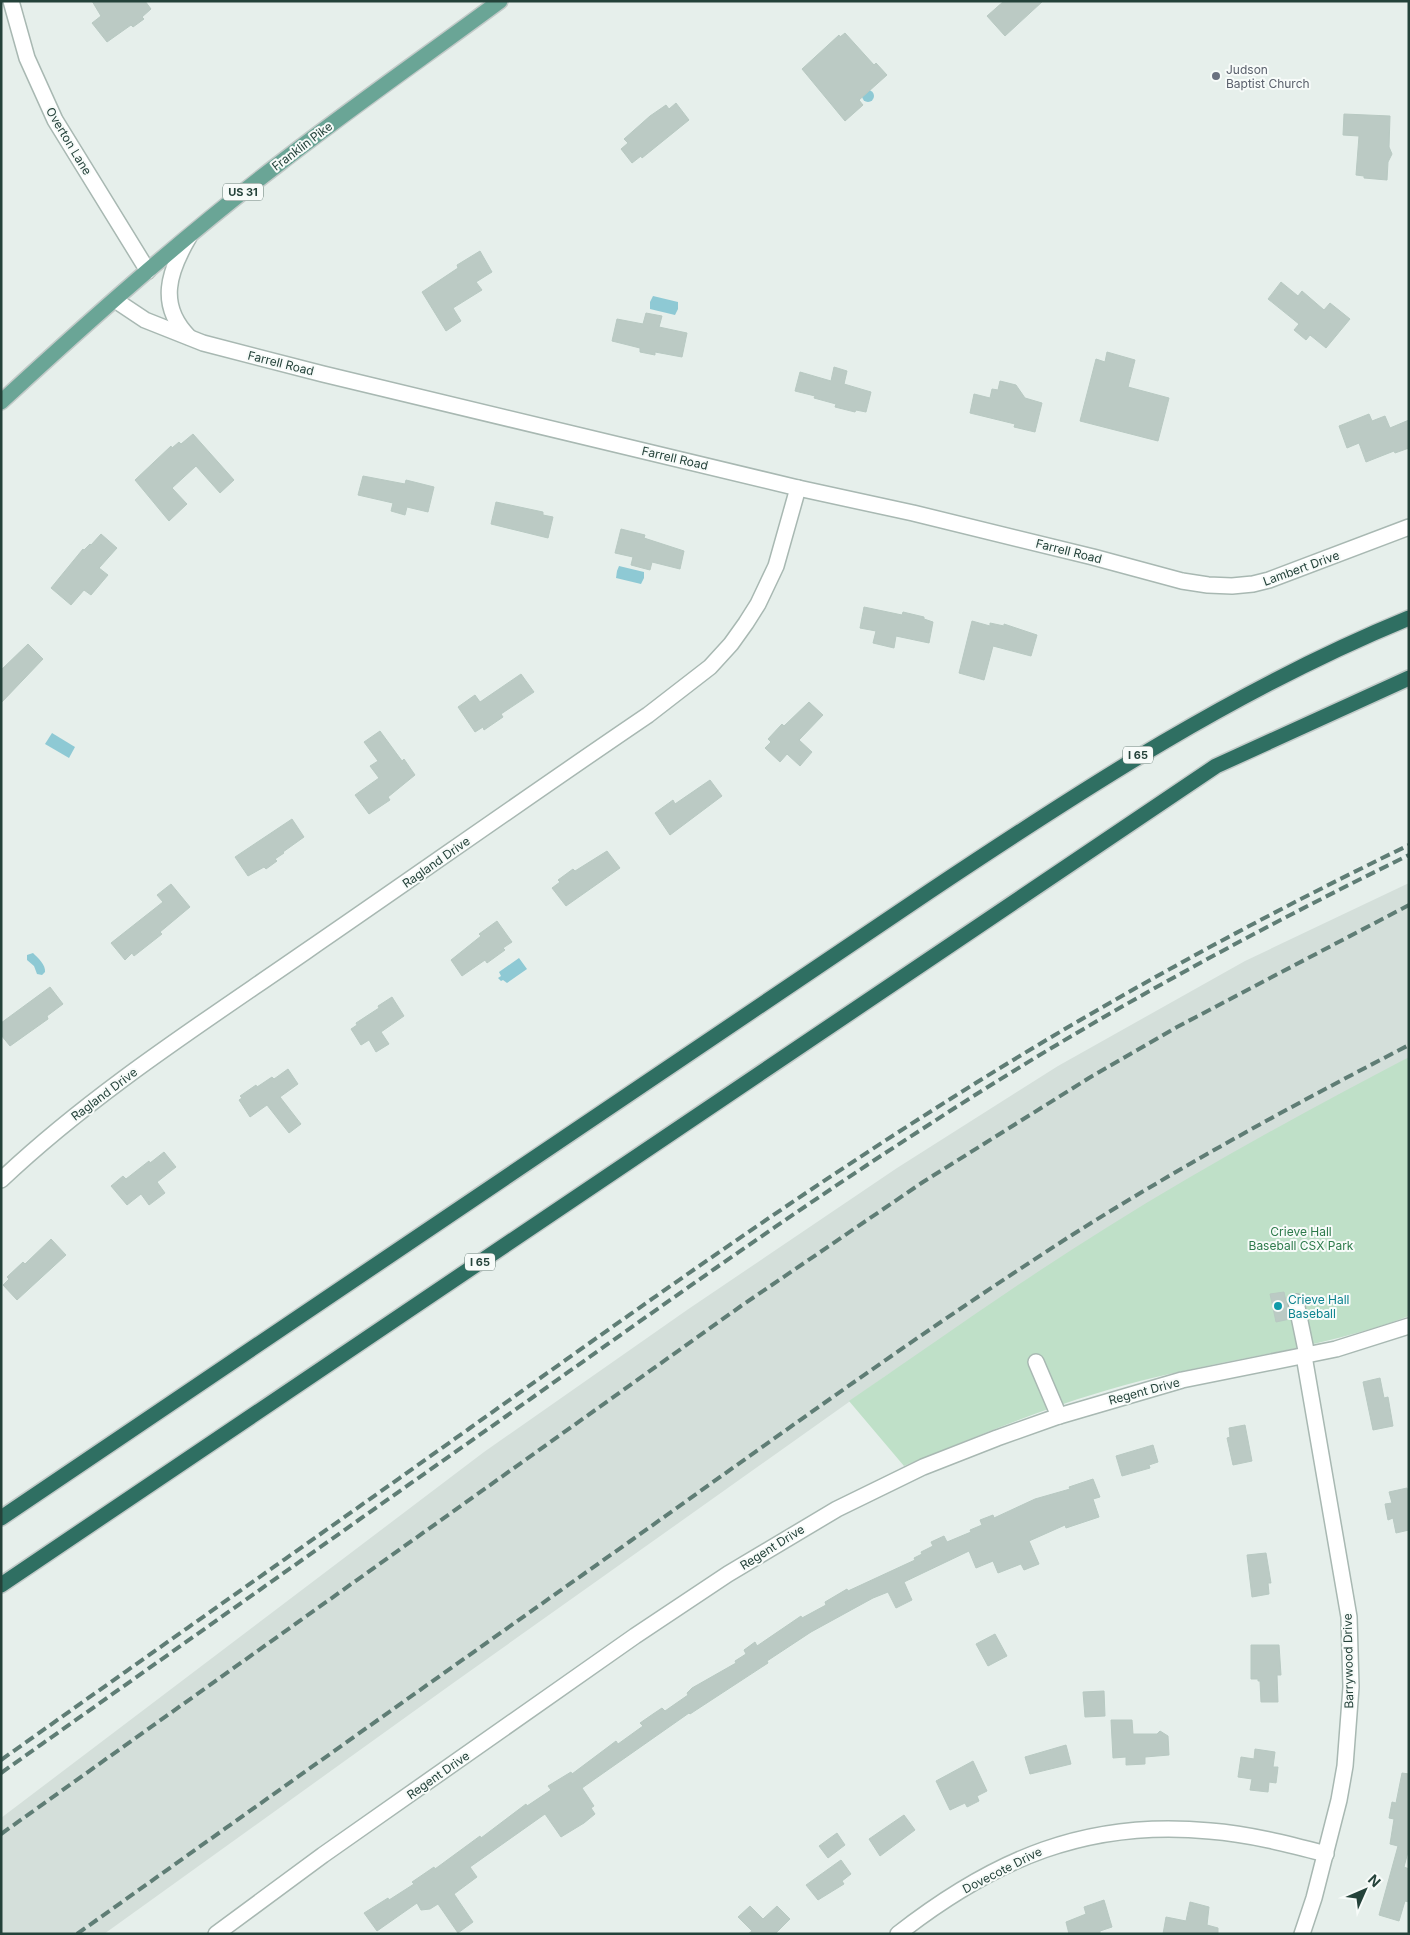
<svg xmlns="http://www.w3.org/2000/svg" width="1410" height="1935" viewBox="0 0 1410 1935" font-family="Inter,sans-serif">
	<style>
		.built { fill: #d4dfda }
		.green { fill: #bfe0c8 }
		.water { fill: #8ec9d4 }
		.building { fill: #bbcac4; stroke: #b8c9c2 }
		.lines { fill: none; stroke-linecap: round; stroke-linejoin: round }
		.minor-casing { stroke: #a8b8b2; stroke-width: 18 }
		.major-casing { stroke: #c2cac8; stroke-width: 18 }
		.highway-casing { stroke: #c2cac8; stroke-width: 18 }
		.minor { stroke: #fff; stroke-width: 15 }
		.major { stroke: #6aa596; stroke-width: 15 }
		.highway { stroke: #2f6f62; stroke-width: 15 }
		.rail { stroke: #5f7d75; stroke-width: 4; stroke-dasharray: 10 5; stroke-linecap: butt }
		.worship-dot { fill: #6b7280; stroke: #f7fbf9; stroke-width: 2 }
		.culture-dot { fill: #0f9aa8; stroke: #f7fbf9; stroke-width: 2 }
		.labels { text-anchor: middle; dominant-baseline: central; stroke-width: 4; stroke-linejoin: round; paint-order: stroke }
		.shield { fill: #f7fbf9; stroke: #637a73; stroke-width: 1 }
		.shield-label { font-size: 11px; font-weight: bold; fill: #24423a }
		.worship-label { font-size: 12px; fill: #5b616d; stroke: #f7fbf9; text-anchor: start }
		.street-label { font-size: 12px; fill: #24423a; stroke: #f7fbf9 }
		.park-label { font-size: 12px; fill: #2d7a4b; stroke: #f7fbf9 }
		.culture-label { font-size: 12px; fill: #0d838f; stroke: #f7fbf9; text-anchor: start }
	</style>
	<rect width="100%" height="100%" fill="#e6efeb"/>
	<!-- built -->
	<polygon class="built" points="1409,883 1409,1057 887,1375 456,1681 104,1934 1,1934 1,1818 484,1452 687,1310 897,1168 1058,1066 1245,961"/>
	<!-- green -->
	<path class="green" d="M1409,1057V1316C1322,1349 1229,1358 1140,1381C1058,1402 981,1434 904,1466L849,1401C934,1343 1019,1282 1106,1228C1205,1166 1306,1111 1409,1057Z"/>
	<!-- water -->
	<g class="water">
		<circle cx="868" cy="96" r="6"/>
		<polygon points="653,296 678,302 678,309 675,315 650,309 650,302"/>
		<polygon points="619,566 644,572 644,578 641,584 616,578 617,571"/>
		<polygon points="52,733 75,747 69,758 45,744"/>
		<path d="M33,953C38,958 46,965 45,972L42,975L37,974L34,966L27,960V955Z"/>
		<polygon points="519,958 527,969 507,983 503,980 501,981 498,978 501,976 499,972"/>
	</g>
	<!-- building -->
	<g class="building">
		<polygon points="92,1 145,1 151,9 142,17 144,19 133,27 131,25 107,42 92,23 101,16"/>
		<polygon points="1004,1 1043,1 1005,36 987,16"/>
		<polygon points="845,33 874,65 876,63 887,75 859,100 863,105 845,121 802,69 839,35 840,37"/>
		<polygon points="676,103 689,120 642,158 641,156 632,163 621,149 628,143 624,139 650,116 666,105 669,109"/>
		<polygon points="1344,114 1390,116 1389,147 1392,154 1388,162 1387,180 1364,178 1364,176 1356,175 1359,136 1343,135"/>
		<polygon points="480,251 492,272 476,282 482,290 453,308 461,321 446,331 422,292 458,268 457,265"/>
		<polygon points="1281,282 1298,296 1302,291 1324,310 1330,303 1350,319 1326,348 1310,335 1306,340 1294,330 1299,324 1268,299"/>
		<polygon points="646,313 662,316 659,327 687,333 682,357 655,352 655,355 640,352 640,348 612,341 617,319 643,324"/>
		<polygon points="1107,352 1135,360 1128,387 1169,398 1158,441 1080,421 1096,359 1105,362"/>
		<polygon points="834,367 847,371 844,384 871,392 866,412 856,410 855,412 835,407 836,404 814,398 815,396 795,391 800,372 831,381"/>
		<polygon points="1000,381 1016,385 1025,398 1042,403 1035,432 1014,427 1015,424 970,413 974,394 990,398 992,389 998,390"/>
		<polygon points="1369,414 1372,421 1385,416 1390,428 1409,420 1409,448 1395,453 1394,451 1366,462 1359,443 1347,448 1339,426"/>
		<polygon points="193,434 234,480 220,493 196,466 172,488 187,504 169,521 135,480 171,446 172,448 179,442 181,444"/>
		<polygon points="363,476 405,484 406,480 434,487 428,512 407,507 405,515 391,511 393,503 358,495"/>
		<polygon points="496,502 543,512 543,515 553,517 548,538 491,524"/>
		<polygon points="621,529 645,535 644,538 684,551 680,569 652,562 650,570 631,565 633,557 615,553"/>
		<polygon points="101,534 117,548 99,568 108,575 91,595 84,590 71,605 51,588 83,549 84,550 90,544 91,545"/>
		<polygon points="864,607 902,615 903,612 924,617 924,619 933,622 929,643 896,636 894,648 873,643 876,631 860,628"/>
		<polygon points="972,621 990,626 990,623 1004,626 1004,624 1037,635 1031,656 993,646 984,680 959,673"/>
		<polygon points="28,644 43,659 1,703 1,670"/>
		<polygon points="521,674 534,692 501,714 503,717 484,730 483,727 475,732 458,707 475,695 480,702"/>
		<polygon points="809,702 823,715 799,740 812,752 800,766 787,754 780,762 765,748 771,742 768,739 782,724 784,726"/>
		<polygon points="380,731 402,761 404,759 415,775 388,797 390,800 369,814 355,795 379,778 370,766 378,761 364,742"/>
		<polygon points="710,780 722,796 670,835 655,813 673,800 675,804"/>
		<polygon points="292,819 304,837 283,852 284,853 275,859 277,861 266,869 264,867 248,876 235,857"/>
		<polygon points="607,851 620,868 566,906 552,888 560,882 558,880 573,869 575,871"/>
		<polygon points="171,884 190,907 160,932 162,934 134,956 132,953 125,960 111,943 163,902 157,895"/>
		<polygon points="497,921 512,942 503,948 505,950 487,963 485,960 462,976 451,960 481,936 479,934"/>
		<polygon points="50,987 63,1004 47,1016 48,1019 10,1046 1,1035 1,1023"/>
		<polygon points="392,997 404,1016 381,1032 389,1044 376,1052 369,1040 361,1045 351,1029 357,1025 356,1023 379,1008 378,1006"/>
		<polygon points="288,1069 298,1084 280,1097 301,1124 289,1133 267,1105 250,1117 239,1100 242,1098 240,1096 256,1085 257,1087 272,1077 274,1079"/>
		<polygon points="164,1152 176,1167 157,1182 165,1193 149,1205 141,1194 127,1205 111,1186 123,1176 126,1179 149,1161 150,1163"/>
		<polygon points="51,1239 66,1255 17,1300 3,1285 9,1279 7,1277 23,1262 25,1264"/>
		<polygon points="1284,1292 1290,1319 1276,1322 1270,1294"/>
		<polygon points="1380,1378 1384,1398 1388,1397 1393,1426 1373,1430 1363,1382"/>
		<polygon points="1245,1425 1252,1461 1233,1465 1227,1438 1230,1437 1229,1428"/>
		<polygon points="1153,1445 1158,1462 1149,1465 1150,1468 1122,1476 1116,1456"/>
		<polygon points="1093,1479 1100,1497 1093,1499 1099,1517 1066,1528 1065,1525 1029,1541 1039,1564 1024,1570 1021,1564 998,1573 993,1561 976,1568 969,1551 904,1582 912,1600 896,1608 888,1592 873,1598 811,1632 767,1661 768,1663 690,1714 689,1713 582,1788 594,1806 591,1808 595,1814 584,1823 561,1837 545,1814 470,1867 477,1877 454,1894 473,1922 458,1933 438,1904 430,1909 421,1910 417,1903 377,1931 364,1913 388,1898 389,1900 414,1884 412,1882 434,1867 435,1869 480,1836 481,1838 526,1804 527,1806 551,1790 548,1786 571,1772 572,1774 616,1741 618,1744 643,1726 640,1723 653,1714 662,1708 665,1711 688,1695 687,1693 692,1688 736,1663 735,1661 746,1654 744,1650 755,1642 757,1646 801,1616 802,1618 826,1605 825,1602 847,1589 848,1591 915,1560 914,1558 922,1554 921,1552 933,1546 931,1542 944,1536 947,1542 971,1532 970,1530 982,1525 980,1520 993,1515 994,1518 1035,1499 1070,1489 1069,1487"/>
		<polygon points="1407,1488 1409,1498 1409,1530 1396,1533 1393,1518 1388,1520 1385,1504 1392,1503 1389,1492"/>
		<polygon points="1266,1553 1271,1583 1268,1583 1269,1594 1252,1597 1247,1555"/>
		<polygon points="995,1634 1007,1656 988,1666 976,1644"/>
		<polygon points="1251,1645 1279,1645 1281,1675 1277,1675 1278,1702 1261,1702 1260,1681 1258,1681 1258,1679 1251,1679"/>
		<polygon points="1104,1691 1105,1716 1085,1717 1083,1692"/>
		<polygon points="1111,1720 1132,1720 1133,1734 1157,1734 1160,1731 1168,1736 1169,1755 1145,1757 1145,1764 1126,1765 1126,1757 1113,1758"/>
		<polygon points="1066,1745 1071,1764 1030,1774 1025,1757"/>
		<polygon points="1255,1749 1275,1752 1273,1767 1278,1767 1276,1783 1269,1782 1268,1792 1250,1790 1252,1779 1238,1777 1241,1757 1254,1759"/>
		<polygon points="973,1761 987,1791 977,1796 979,1801 967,1807 965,1803 950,1810 936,1781"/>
		<polygon points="1402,1773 1409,1774 1409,1848 1404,1867 1409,1869 1409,1902 1405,1901 1399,1921 1379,1915 1398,1846 1390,1844 1394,1819 1389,1818 1392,1802 1396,1803"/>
		<polygon points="904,1815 915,1830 880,1856 869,1839"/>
		<polygon points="837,1833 845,1845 828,1858 819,1846"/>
		<polygon points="841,1860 851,1874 842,1881 844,1884 818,1900 806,1885"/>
		<polygon points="1104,1900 1112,1927 1100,1931 1100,1934 1069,1934 1066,1922 1086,1914 1084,1907"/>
		<polygon points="1190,1902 1209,1907 1207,1925 1218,1928 1218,1934 1163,1934 1166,1917 1186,1921"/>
		<polygon points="750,1906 763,1919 777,1906 790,1919 776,1933 777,1934 748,1934 752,1931 738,1917"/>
	</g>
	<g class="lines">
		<!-- minor casing -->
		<g class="minor-casing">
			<g id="minor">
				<polyline points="11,1 27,58 55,120 148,271"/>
				<polyline points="115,300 145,320 203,343 323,374 798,488 913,513 1093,557 1182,581 1208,585 1232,586 1253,584 1269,580 1409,527"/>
				<path d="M189,337C157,305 169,271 189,237"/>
				<path d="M1,1180C93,1093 201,1024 305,952C420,873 533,793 648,715L710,667L731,644L746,623L758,604L776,566L798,488"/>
				<polyline points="1296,1302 1307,1355"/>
				<polyline points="1036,1362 1059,1416"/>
				<polyline points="216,1934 323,1855 635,1636 728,1574 837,1509 923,1467 997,1438 1059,1416 1182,1380 1336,1349 1409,1326"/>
				<path d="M898,1934C994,1859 1087,1819 1210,1831C1249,1834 1288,1844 1326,1854"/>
				<polyline points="1302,1934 1314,1898 1339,1800 1345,1766 1351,1687 1349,1617 1304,1356"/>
			</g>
		</g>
		<!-- major casing -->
		<g class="major-casing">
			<path id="major" d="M1,402C91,319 183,237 280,163C352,107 427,55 500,1"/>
		</g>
		<!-- highway casing -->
		<g class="highway-casing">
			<g id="highway">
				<path d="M1,1518L930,891C1083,789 1238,688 1409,618"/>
				<polyline points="1,1585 1216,766 1409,678"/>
			</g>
		</g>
		<!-- minor -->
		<use href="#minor" class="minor"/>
		<!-- major -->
		<use href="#major" class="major"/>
		<!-- highway -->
		<use href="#highway" class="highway"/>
		<!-- rail -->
		<g class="rail">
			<path d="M1,1760C157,1649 314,1539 470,1428C619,1322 768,1215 922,1117C1079,1016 1242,926 1409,845"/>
			<path d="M1,1773C169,1654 337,1535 505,1417C646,1317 785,1217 930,1124C1083,1024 1244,936 1409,855"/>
			<polyline points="1,1834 741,1306 923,1182 1089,1078 1177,1027 1409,905"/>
			<path d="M77,1934C261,1803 445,1672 629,1542C775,1438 921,1332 1072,1235C1181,1166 1295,1104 1409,1045"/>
		</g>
	</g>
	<!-- markers -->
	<circle class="worship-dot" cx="1216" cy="76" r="5"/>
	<circle class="culture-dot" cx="1278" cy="1306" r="5"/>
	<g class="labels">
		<!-- shield labels -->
		<g class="shield">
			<rect x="223" y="183.5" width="40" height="17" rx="4"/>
			<rect x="1123" y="746.5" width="30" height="17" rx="4"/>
			<rect x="465" y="1253.5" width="30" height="17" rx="4"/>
		</g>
		<g class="shield-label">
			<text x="243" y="192">US 31</text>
			<text x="1138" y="755">I 65</text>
			<text x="480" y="1262">I 65</text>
		</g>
		<!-- worship labels -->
		<g class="worship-label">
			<text x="1226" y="69">Judson<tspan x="1226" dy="14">Baptist Church</tspan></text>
		</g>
		<!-- street labels -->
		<g class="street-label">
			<text transform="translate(69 141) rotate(59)">Overton Lane</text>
			<text transform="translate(302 146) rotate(-37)">Franklin Pike</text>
			<text transform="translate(281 363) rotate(14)">Farrell Road</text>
			<text transform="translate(675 458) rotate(13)">Farrell Road</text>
			<text transform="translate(1069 551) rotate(14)">Farrell Road</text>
			<text transform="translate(1301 568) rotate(-20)">Lambert Drive</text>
			<text transform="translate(436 862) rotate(-35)">Ragland Drive</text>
			<text transform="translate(104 1094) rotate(-37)">Ragland Drive</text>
			<text transform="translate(1144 1391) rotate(-15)">Regent Drive</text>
			<text transform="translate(772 1547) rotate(-32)">Regent Drive</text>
			<text transform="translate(1348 1661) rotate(-91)">Barrywood Drive</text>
			<text transform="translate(438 1775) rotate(-35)">Regent Drive</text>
			<text transform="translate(1002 1870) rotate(-27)">Dovecote Drive</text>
		</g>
		<!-- park labels -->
		<g class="park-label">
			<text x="1301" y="1231">Crieve Hall<tspan x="1301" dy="14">Baseball CSX Park</tspan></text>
		</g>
		<!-- culture labels -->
		<g class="culture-label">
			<text x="1288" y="1299">Crieve Hall<tspan x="1288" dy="14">Baseball</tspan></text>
		</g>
	</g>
	<!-- border -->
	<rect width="1410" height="1935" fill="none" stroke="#24423a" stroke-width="5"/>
	<!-- north arrow -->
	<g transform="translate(1365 1890) rotate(45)" stroke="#f7fbf9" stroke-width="4" paint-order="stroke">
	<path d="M0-4L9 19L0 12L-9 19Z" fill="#24423a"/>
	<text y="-8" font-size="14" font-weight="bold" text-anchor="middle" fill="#24423a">N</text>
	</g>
</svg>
